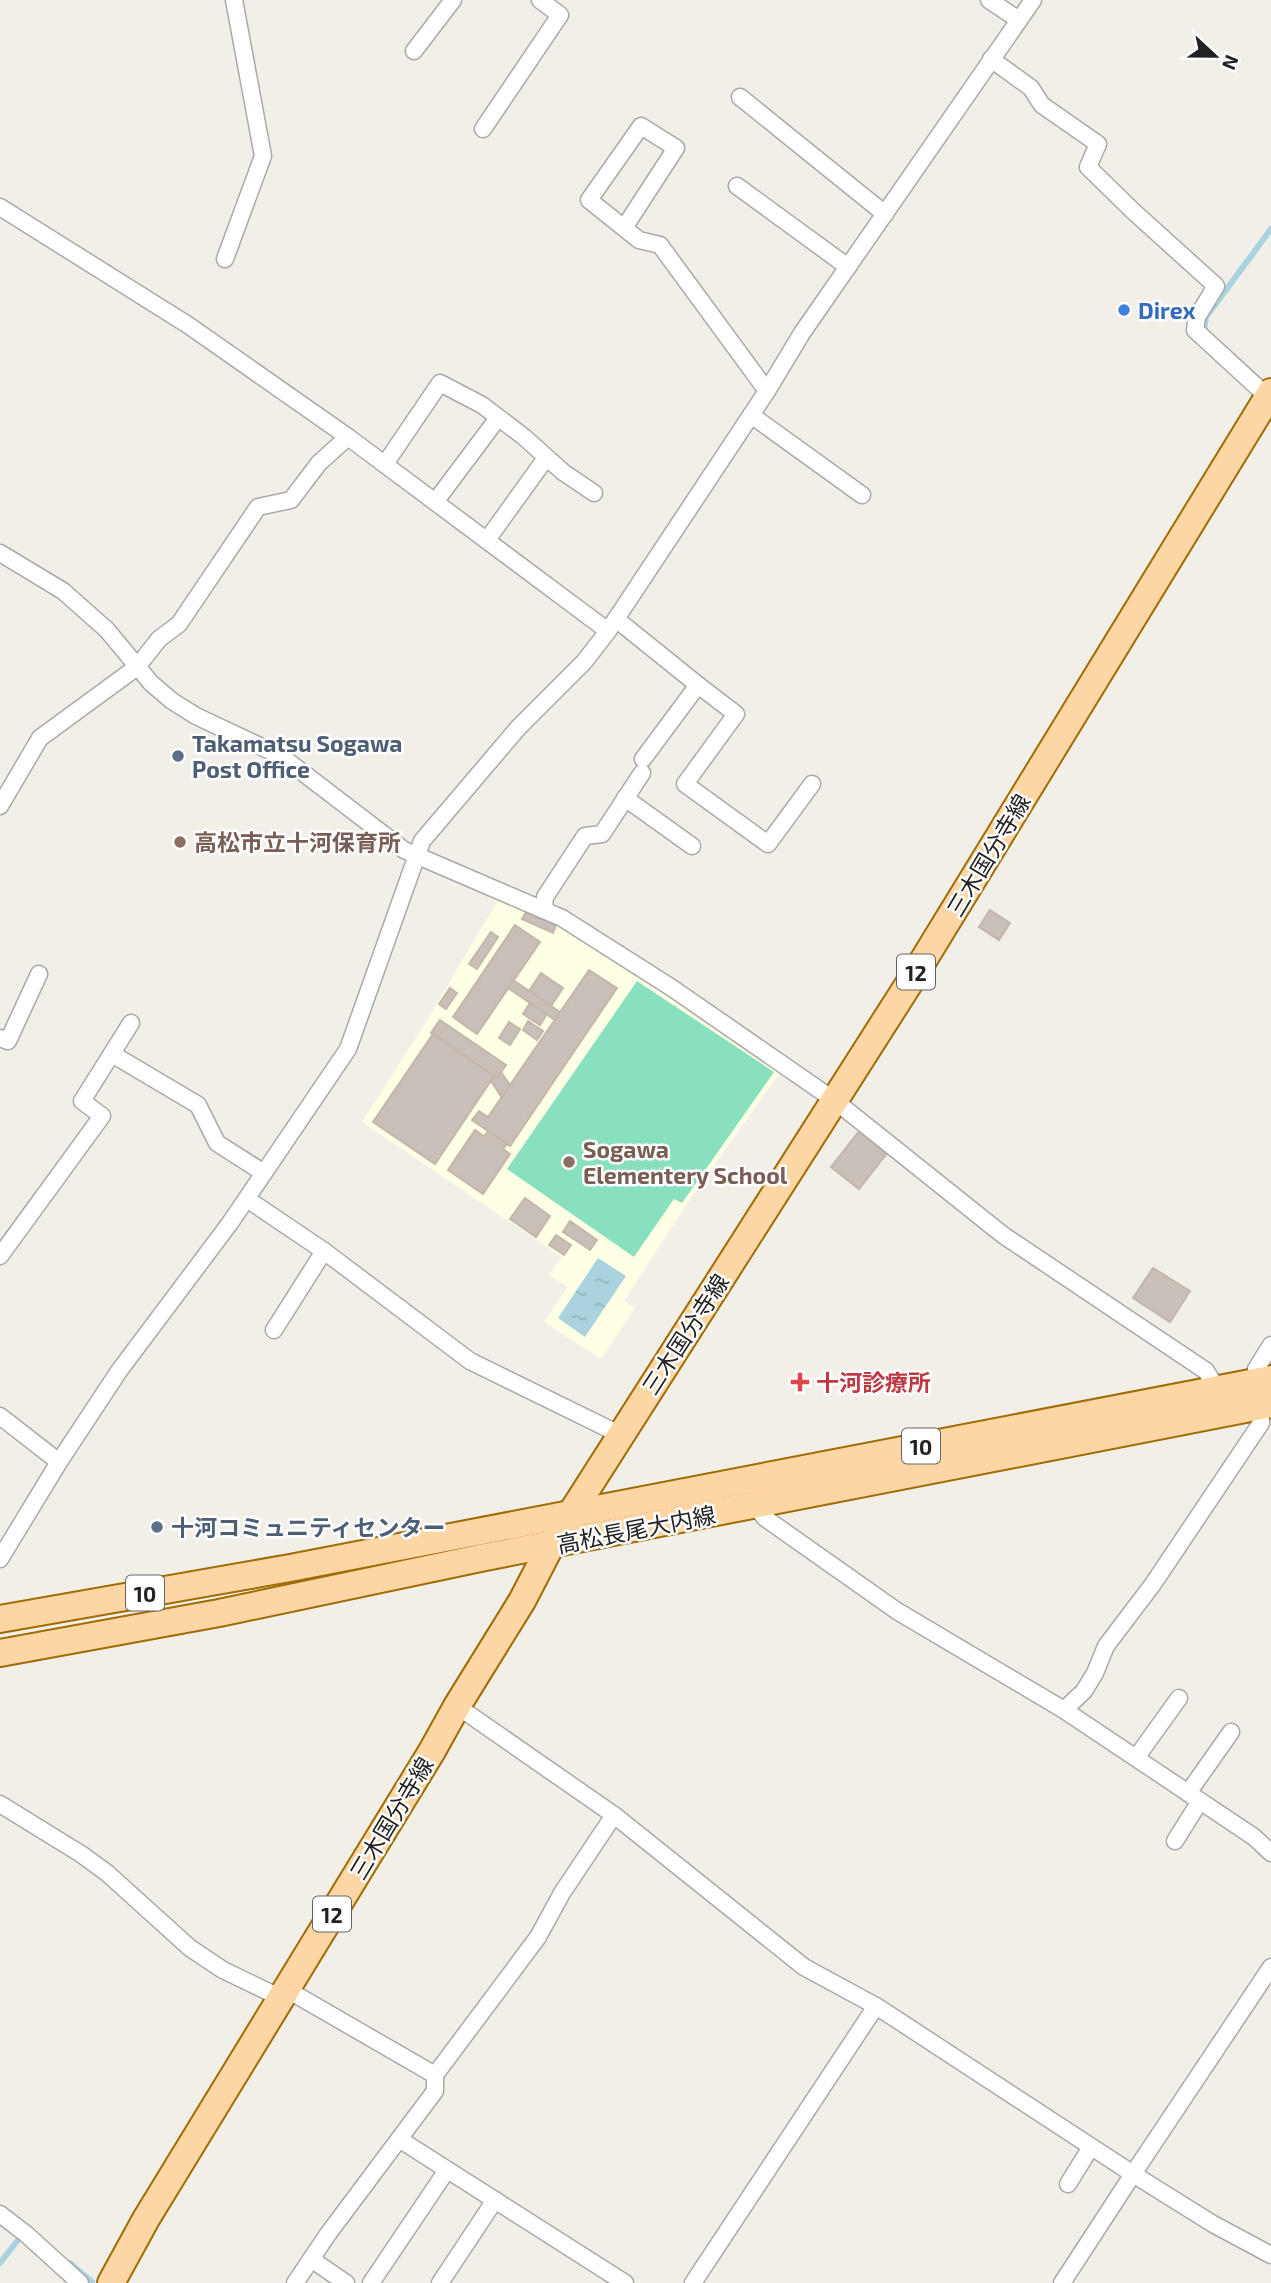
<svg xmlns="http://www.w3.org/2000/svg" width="1271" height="2283" viewBox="0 0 1271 2283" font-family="'Exo 2','Noto Sans JP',sans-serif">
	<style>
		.education { fill: #ffffe5 }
		.pitch { fill: #88e0be }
		.water { fill: url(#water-ripples) }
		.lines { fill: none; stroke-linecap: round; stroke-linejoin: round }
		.stream { stroke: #aad3df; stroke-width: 6 }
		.building { fill: #c7bfb8; stroke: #c4b6ab; stroke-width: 2 }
		.street-casing { stroke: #a9a9a9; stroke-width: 19 }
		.primary-casing { stroke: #a06b00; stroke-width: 30 }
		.street { stroke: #fff; stroke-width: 16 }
		.primary { stroke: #fcd6a4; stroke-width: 26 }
		.shop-dot { fill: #3f7fe0; stroke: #fff; stroke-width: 2.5 }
		.service-dot { fill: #5c6f8a; stroke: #fff; stroke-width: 2.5 }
		.education-dot { fill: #8d6e63; stroke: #fff; stroke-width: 2.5 }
		.health-dot { fill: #e0444e; stroke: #fff; stroke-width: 2.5 }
		.labels { text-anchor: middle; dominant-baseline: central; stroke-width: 5; stroke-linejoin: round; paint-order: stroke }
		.shield { fill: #fff; stroke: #646464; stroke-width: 2 }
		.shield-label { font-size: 21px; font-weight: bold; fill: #222 }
		.shop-label { font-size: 23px; font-weight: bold; fill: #366cbe; stroke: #fff; text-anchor: start }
		.service-label { font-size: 23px; font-weight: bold; fill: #4e5e75; stroke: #fff; text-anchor: start }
		.education-label { font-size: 23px; font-weight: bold; fill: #785e54; stroke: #fff; text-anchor: start }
		.street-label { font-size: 23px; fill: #222; stroke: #fff }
		.health-label { font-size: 23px; font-weight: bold; fill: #be3a42; stroke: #fff; text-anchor: start }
	</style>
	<defs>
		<pattern id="water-ripples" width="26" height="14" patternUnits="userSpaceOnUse" patternTransform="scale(1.75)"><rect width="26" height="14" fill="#aad3df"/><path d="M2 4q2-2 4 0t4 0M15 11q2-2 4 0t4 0" fill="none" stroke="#92b5bf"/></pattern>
	</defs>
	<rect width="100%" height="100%" fill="#f2efe9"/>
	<!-- education -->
	<polygon class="education" points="500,897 577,934 782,1070 688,1202 624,1301 635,1308 601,1359 544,1322 568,1287 549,1275 562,1257 362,1122 423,1027"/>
	<!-- pitch -->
	<polygon class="pitch" points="637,981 774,1072 682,1203 674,1199 634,1257 507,1169"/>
	<!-- water -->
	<polygon class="water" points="598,1258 626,1276 585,1337 558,1318"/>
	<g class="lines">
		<!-- stream -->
		<g class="stream">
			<polyline points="1208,333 1204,329 1206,317 1271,229"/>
			<polyline points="0,2263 18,2240"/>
			<polyline points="70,2263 92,2282"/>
		</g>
	</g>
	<!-- building -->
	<g class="building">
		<polygon points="990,910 1010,923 999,940 979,927"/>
		<polygon points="526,912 556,925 553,933 522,919"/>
		<polygon points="515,925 540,942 477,1034 453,1017"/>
		<polygon points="491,932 498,937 477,969 469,964"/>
		<polygon points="589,970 617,988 510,1146 472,1120 479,1111 488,1117"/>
		<polygon points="541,973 563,988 551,1006 529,991"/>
		<polygon points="513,980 560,1012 555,1020 508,988"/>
		<polygon points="450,988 457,993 446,1009 439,1004"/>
		<polygon points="530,1003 547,1014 540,1025 523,1014"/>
		<polygon points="440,1020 506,1065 497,1078 431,1033"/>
		<polygon points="528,1021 543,1031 537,1040 523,1030"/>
		<polygon points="509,1022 520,1029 510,1045 499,1038"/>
		<polygon points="433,1034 494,1076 435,1164 373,1122"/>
		<polygon points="501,1072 510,1085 502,1098 491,1081 494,1076 497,1078"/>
		<polygon points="475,1130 484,1136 488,1131 507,1144 503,1149 510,1154 483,1194 448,1170"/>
		<polygon points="860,1130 888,1152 859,1189 831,1167"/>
		<polygon points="525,1198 550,1216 536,1237 510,1219"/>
		<polygon points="570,1221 597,1240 590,1250 563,1232"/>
		<polygon points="556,1235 571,1245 564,1255 549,1245"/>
		<polygon points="1153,1268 1190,1291 1170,1322 1133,1298"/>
	</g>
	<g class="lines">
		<!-- street casing -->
		<g class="street-casing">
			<g id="street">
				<polyline points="989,0 1019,20"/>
				<polyline points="414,51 453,0"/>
				<polyline points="991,59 1031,88 1042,105 1098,144 1088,167 1133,211 1216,286 1197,317 1195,330 1268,397"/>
				<polyline points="740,97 885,214"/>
				<polyline points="483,129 560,15 540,0"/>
				<polyline points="737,186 848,267"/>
				<polyline points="0,207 188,325 348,437 608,631"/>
				<polyline points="624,228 676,148 641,126 589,200 639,240 660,245 767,391"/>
				<polyline points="225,259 263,156 234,0"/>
				<polyline points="751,415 862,495"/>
				<polyline points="385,464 440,383 482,405 524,437 563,472 594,493"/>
				<polyline points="435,502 498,418"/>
				<polyline points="487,540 546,458"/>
				<polyline points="0,553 63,591 107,630 151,683 172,701 196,716 281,756 404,850 562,918 672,988 834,1100 1003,1235 1206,1371 1222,1396"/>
				<polyline points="616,619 698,685"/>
				<polyline points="643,759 698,685 736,714 685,784 768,844 812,784"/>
				<polyline points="625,798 692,846"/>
				<polyline points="0,806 40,738 137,667 159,639 179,624 258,507 291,500 319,463 348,437"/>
				<polyline points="544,910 545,897 585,836 602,834 642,773"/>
				<polyline points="0,1038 8,1041 39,974"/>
				<polyline points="112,1054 198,1105 217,1143 264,1173"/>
				<polyline points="247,1199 324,1251 470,1361 621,1435"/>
				<polyline points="0,1256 102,1116 82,1101 131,1023"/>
				<polyline points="274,1330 324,1251"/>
				<polyline points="0,1416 59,1462"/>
				<polyline points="755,1506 765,1518 897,1611 1064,1710 1254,1837 1271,1853"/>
				<polyline points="0,1559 59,1462 119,1371 230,1223 348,1049 422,841 518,728 584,662 608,631 767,391 802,333 1033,0"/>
				<polyline points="457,1706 614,1815 804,1967 876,2006"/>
				<polyline points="1064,1710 1084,1691 1095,1673 1106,1646 1153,1584 1261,1423 1260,1381 1256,1369 1271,1345"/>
				<polyline points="1136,1758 1179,1698"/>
				<polyline points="1188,1793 1231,1732"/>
				<polyline points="0,1804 81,1854 107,1873 190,1948 223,1970 281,1998"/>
				<polyline points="1175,1841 1200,1801"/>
				<polyline points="286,1989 435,2075 435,2091 328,2234 295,2283"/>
				<polyline points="435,2075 538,1937 562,1893 614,1815"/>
				<polyline points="399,2139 625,2283"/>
				<polyline points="1068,2184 1091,2147"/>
				<polyline points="0,2214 26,2234 80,2283"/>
				<polyline points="311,2259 346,2283"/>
				<polyline points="371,2283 447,2170"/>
				<polyline points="440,2283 495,2200"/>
				<polyline points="693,2283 876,2006 1133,2174 1271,1967"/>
				<polyline points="1062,2283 1133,2174 1213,2224 1271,2255"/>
			</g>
		</g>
		<!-- primary casing -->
		<g class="primary-casing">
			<g id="primary">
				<polyline points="0,1619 290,1568 1271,1379"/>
				<polyline points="0,1653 219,1613 485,1557 1271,1404"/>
				<polyline points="111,2283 146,2219 432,1751 457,1706 522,1601 551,1545 910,982 1271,392"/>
			</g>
		</g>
		<!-- street -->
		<use href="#street" class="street"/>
		<!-- primary -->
		<use href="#primary" class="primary"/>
	</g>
	<!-- markers -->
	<circle class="shop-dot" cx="1124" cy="310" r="7"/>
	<g class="service-dot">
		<circle cx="178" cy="756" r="7"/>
		<circle cx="157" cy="1527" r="7"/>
	</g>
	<g class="education-dot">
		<circle cx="180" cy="842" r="7"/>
		<circle cx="569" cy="1162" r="7"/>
	</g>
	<path class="health-dot" d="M796.5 1371.5h7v7h7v7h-7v7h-7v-7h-7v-7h7z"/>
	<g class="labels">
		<!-- shield labels -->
		<g class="shield">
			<rect x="897" y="954.5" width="38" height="35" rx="5"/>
			<rect x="902" y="1428.5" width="38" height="35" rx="5"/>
			<rect x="126" y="1575.5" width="38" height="35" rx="5"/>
			<rect x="313" y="1896.5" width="38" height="35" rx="5"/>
		</g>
		<g class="shield-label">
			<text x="916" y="972">12</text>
			<text x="921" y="1446">10</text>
			<text x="145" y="1593">10</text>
			<text x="332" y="1914">12</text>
		</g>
		<!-- shop labels -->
		<g class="shop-label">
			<text x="1138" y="310">Direx</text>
		</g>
		<!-- service labels -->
		<g class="service-label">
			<text x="192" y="743">Takamatsu Sogawa<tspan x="192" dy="26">Post Office</tspan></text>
			<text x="171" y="1527">十河コミュニティセンター</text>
		</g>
		<!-- education labels -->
		<g class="education-label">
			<text x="194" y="842">高松市立十河保育所</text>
			<text x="583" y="1149">Sogawa<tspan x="583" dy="26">Elementery School</tspan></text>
		</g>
		<!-- street labels -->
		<g class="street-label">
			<text transform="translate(988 855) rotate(-59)">三木国分寺線</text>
			<text transform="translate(685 1334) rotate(-57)">三木国分寺線</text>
			<text transform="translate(636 1529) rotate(-11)">高松長尾大内線</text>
			<text transform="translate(391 1818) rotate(-59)">三木国分寺線</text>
		</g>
		<!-- health labels -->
		<g class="health-label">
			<text x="816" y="1382">十河診療所</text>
		</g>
	</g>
	<!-- north arrow -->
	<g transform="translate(1215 56) rotate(112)" stroke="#ffffff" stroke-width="5" paint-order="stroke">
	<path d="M0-5L12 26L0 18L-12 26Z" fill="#222222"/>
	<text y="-10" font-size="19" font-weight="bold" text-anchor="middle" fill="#222222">N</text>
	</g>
</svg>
